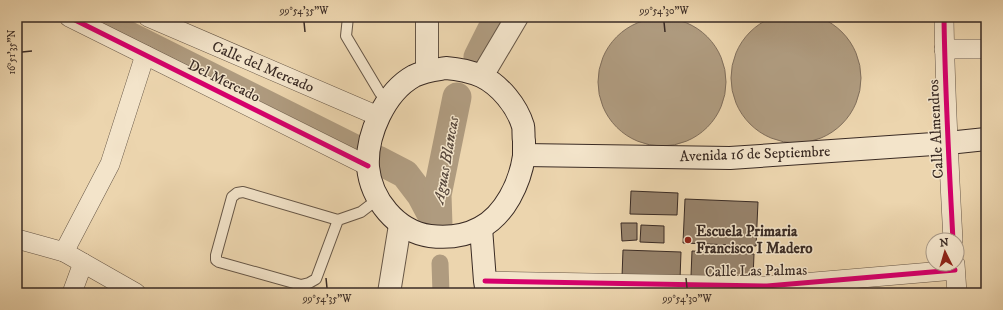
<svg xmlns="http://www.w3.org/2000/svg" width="1003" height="310" viewBox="0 0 1003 310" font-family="'IM FELL DW Pica',serif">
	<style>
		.water { fill: #af9b7f; stroke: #806e5b }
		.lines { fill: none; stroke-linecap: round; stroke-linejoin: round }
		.canal { stroke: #af9b7f; stroke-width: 17 }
		.river { stroke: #af9b7f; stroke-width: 29 }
		.building { fill: #97836c; stroke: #3a2b24 }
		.service-casing { stroke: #665646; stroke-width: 12 }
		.minor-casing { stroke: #665646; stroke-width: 20 }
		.tertiary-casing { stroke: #665646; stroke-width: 24 }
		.secondary-casing { stroke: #3a2b24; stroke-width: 24 }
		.service { stroke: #f3e4ca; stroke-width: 10 }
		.minor { stroke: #f3e4ca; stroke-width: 19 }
		.tertiary { stroke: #f3e4ca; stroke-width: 22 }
		.secondary { stroke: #f3e4ca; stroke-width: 22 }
		.cycleway-casing { stroke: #f3e4ca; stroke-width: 8 }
		.cycleway { stroke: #d6006c; stroke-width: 5 }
		.ticks { fill: none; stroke: #3a2b24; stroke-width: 1.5 }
		.poi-dot { fill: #8f2418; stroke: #f3e4ca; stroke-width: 1.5 }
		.labels { text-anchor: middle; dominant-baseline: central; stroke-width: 3; stroke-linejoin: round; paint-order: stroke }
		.street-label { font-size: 15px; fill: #3a2b24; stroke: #f3e4ca }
		.poi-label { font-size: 15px; font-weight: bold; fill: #3a2b24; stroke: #f3e4ca; text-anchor: start }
		.water-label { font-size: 16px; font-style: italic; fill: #57473b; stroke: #f3e4ca }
		.neatline { fill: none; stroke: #3a2b24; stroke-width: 1.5 }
		.ticks-label { font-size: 10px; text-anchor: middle; fill: #3a2b24 }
	</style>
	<rect width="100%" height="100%" fill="#ecd5ae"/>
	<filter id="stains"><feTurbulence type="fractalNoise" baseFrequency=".005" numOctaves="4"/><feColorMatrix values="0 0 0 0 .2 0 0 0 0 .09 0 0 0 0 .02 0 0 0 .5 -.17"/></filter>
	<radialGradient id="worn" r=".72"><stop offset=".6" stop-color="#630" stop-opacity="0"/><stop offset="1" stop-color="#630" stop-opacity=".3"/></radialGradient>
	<!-- water -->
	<g class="water">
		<circle cx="796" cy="78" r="65"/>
		<circle cx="662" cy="82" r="64"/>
	</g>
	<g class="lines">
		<!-- canal -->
		<polyline class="canal" points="440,263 441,293"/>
		<!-- river -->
		<g class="river">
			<polyline points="91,17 359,151"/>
			<polyline points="478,57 498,17"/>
			<polyline points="378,160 405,174 421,195 437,225"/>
			<polyline points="438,226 437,195 457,97"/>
		</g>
	</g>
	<!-- building -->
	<g class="building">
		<polygon points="631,191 678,193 677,215 630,214"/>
		<polygon points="685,199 758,202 756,246 683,243"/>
		<polygon points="621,223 637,223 637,240 622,241"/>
		<polygon points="641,225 664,226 664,243 640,242"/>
		<polygon points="623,250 681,252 680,279 622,277"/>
		<polygon points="692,251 754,254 753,278 691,276"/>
	</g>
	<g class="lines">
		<!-- service casing -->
		<g class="service-casing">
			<g id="service">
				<polyline points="348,17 346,36 380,93 387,100"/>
				<polyline points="338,220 316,279 309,283 301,285 219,262 216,260 216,255 232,197 237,193 243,192 338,220 361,212 378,199"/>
			</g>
		</g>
		<!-- minor casing -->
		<g class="minor-casing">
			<g id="minor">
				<polyline points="69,17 368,166"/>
				<polyline points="148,17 378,116"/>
				<path d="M944,17C945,91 949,166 953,240"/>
				<polyline points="944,49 986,49"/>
				<polyline points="17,239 64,252 136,293"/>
				<polyline points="64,252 110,164 145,55"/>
				<polyline points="955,264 957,293"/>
				<polyline points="485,281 767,286 955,270"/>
				<polyline points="72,293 83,263"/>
			</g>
		</g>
		<!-- tertiary casing -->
		<g class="tertiary-casing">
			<g id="tertiary">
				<polyline points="427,70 427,17"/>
				<polyline points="482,76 517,17"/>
				<polyline points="389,293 400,225"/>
			</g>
		</g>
		<!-- secondary casing -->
		<g class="secondary-casing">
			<g id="secondary">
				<path d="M446,68C458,69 469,71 481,76C500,85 517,106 523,126C524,130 523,136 524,141C524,146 524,151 524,156C520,183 505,215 480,228C465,236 446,238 430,236C396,231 371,199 368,167C366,135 385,92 414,76C424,71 434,70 446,68Z"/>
				<polyline points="524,155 730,158 948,143 986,139"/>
				<polyline points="481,228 485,281 487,293"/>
			</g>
		</g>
		<!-- service -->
		<use href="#service" class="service"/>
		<!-- minor -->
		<use href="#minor" class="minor"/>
		<!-- tertiary -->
		<use href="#tertiary" class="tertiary"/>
		<!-- secondary -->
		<use href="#secondary" class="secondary"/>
		<!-- cycleway casing -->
		<g class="cycleway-casing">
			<g id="cycleway">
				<polyline points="69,17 368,166"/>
				<path d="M944,17C945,91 949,166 953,240"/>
				<polyline points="485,281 767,286 955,270"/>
			</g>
		</g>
		<!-- cycleway -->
		<use href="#cycleway" class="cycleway"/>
	</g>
	<!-- ticks -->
	<path class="ticks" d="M304,22L305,32M664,22L665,32M22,52L32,51M326,278L327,288M686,278L687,288"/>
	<!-- markers -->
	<circle class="poi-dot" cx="688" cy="240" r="4"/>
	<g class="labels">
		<!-- street labels -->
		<g class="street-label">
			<text transform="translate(263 67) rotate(23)">Calle del Mercado</text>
			<text transform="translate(224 81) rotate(26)">Del Mercado</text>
			<text transform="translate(936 129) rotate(-93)">Calle Almendros</text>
			<text transform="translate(755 154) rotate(-2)">Avenida 16 de Septiembre</text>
			<text transform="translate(756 271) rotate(-1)">Calle Las Palmas</text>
		</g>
		<!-- poi labels -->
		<g class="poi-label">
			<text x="696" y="231">Escuela Primaria<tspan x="696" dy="17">Francisco I Madero</tspan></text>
		</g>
		<!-- water labels -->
		<g class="water-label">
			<text transform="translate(446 160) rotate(-80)">Aguas Blancas</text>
		</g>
	</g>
	<!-- margin -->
	<rect width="1003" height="310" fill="none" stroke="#ecd5ae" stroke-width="44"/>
	<!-- north arrow -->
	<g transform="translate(945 252) rotate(355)"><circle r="19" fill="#f3e4ca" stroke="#a99a88"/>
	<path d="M0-3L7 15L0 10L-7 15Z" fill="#8f2418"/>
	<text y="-6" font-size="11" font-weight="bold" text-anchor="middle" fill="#3a2b24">N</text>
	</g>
	<rect x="22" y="22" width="959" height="266" class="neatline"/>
	<g class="ticks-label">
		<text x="304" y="14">99°54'35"W</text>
		<text x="664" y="14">99°54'30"W</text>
		<text transform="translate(11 52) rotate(-90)" y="4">16°51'35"N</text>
		<text x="327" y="302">99°54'35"W</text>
		<text x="687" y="302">99°54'30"W</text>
	</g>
	<rect width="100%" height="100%" filter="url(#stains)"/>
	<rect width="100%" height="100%" fill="url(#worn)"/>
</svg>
